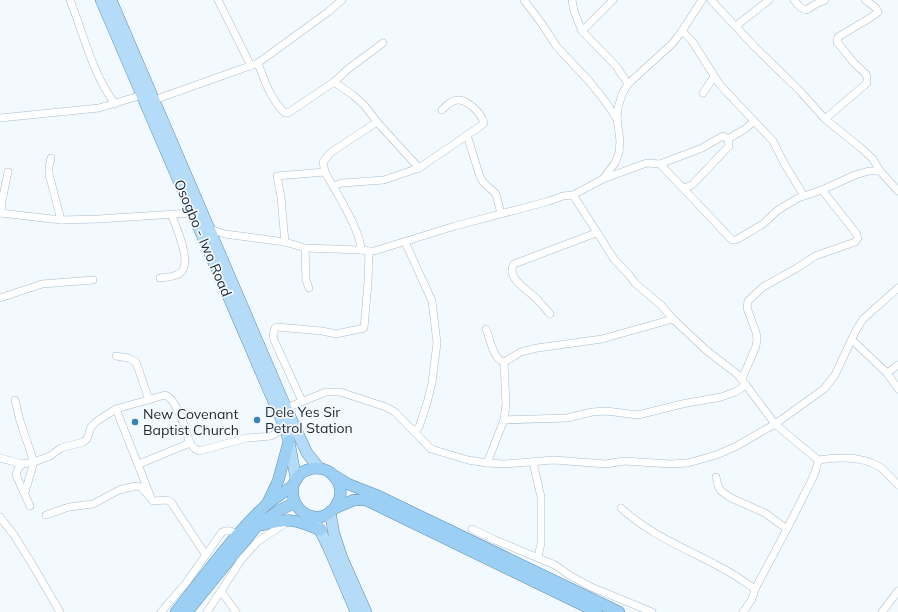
<svg xmlns="http://www.w3.org/2000/svg" width="898" height="612" viewBox="0 0 898 612" font-family="Mulish,sans-serif">
	<style>
		.lines { fill: none; stroke-linecap: round; stroke-linejoin: round }
		.minor-casing { stroke: #abbdcb; stroke-width: 8 }
		.primary-casing { stroke: #618ead; stroke-width: 12 }
		.trunk-casing { stroke: #618ead; stroke-width: 12 }
		.minor { stroke: #fff; stroke-width: 7 }
		.primary { stroke: #b4dbf7; stroke-width: 11 }
		.trunk { stroke: #9bcff4; stroke-width: 11 }
		.poi-dot { fill: #3684b6; stroke: #f2f9ff; stroke-width: 1.5 }
		.labels { text-anchor: middle; dominant-baseline: central; stroke-width: 3.5; stroke-linejoin: round; paint-order: stroke }
		.street-label { font-size: 14px; fill: #242b30; stroke: #f2f9ff }
		.poi-label { font-size: 14px; fill: #242b30; stroke: #f2f9ff; text-anchor: start }
	</style>
	<rect width="100%" height="100%" fill="#f2f9ff"/>
	<g class="lines">
		<!-- minor casing -->
		<g class="minor-casing">
			<g id="minor">
				<path d="M70,0C84,35 92,73 115,104"/>
				<polyline points="218,0 251,66"/>
				<polyline points="524,0 542,24 557,47 589,81 605,101 617,119"/>
				<polyline points="572,0 574,11 582,31 616,66 628,84"/>
				<polyline points="711,0 754,46 800,91 825,119 861,148 873,159 880,171 898,191"/>
				<polyline points="794,0 800,7 806,10 816,4 825,0"/>
				<polyline points="736,26 769,0"/>
				<polyline points="582,31 613,0"/>
				<polyline points="682,31 692,41 720,85 773,141 784,163 804,196"/>
				<path d="M258,63C264,80 271,100 285,113H288L334,82L348,69L383,43"/>
				<polyline points="334,82 353,95 365,106 377,122 419,168"/>
				<polyline points="703,93 714,77"/>
				<polyline points="154,100 258,63 328,12 342,0"/>
				<polyline points="0,118 99,108 142,95"/>
				<polyline points="825,119 867,83 867,77 866,74 854,63 837,42 838,37 870,18 878,12 876,8 865,0"/>
				<polyline points="467,135 479,174 483,182 496,194 501,214"/>
				<polyline points="728,139 745,129 754,121"/>
				<polyline points="51,158 49,166 49,174 61,220"/>
				<polyline points="660,164 702,148 723,136 728,139"/>
				<polyline points="603,179 615,163 619,153 620,141 617,119 618,108 622,94 628,84 673,43 682,31 702,0"/>
				<path d="M333,186L342,183L384,180L419,168L482,125L484,123C481,113 468,100 458,100C451,100 446,106 442,110"/>
				<polyline points="684,188 692,185 729,146 728,139"/>
				<path d="M573,195L614,259L629,275L635,283L661,305L673,319L706,350L737,374L746,385L775,424L818,460C817,473 808,487 802,499C787,530 771,559 755,589L752,599L743,612"/>
				<polyline points="0,213 61,220 98,219 192,213"/>
				<polyline points="1,213 2,201 8,172"/>
				<polyline points="209,229 225,234 285,242 305,248 361,250 369,251 374,251 455,226 546,202 563,196 573,195 603,179 641,165 647,163 660,164 732,240 736,240 763,224 778,210 798,198 822,190 855,175 869,171 880,171"/>
				<polyline points="285,242 281,197 277,176 325,172"/>
				<polyline points="405,242 432,301 437,343 432,383 427,403 419,427 414,432"/>
				<polyline points="305,248 306,280 309,288"/>
				<path d="M361,250C361,231 335,190 325,172L323,162L330,153L377,122"/>
				<path d="M160,278C166,277 177,277 181,272C192,262 176,226 171,214"/>
				<polyline points="0,298 42,284 93,280"/>
				<path d="M550,314C546,309 541,304 537,299C529,291 505,278 514,264L596,233"/>
				<path d="M486,329C490,338 493,360 504,362L521,352L537,348L602,339L673,319"/>
				<polyline points="852,340 887,373 898,389"/>
				<polyline points="116,356 128,358 136,362 149,400"/>
				<polyline points="887,373 898,365"/>
				<polyline points="742,379 756,346 757,339 756,332 747,308 748,301 763,287 797,268 815,256 855,242 858,238 856,233 822,190"/>
				<polyline points="15,400 20,421 34,462 25,492"/>
				<polyline points="302,401 274,340 273,335 275,328 277,327 322,331 336,334 364,328 368,283 369,251"/>
				<polyline points="286,408 326,392 340,392 386,407 395,412 431,449 468,460 487,463 504,464 554,460 606,464 624,461 670,464 688,463 716,455 735,447 775,424 824,389 835,375 855,332 863,319 898,288"/>
				<polyline points="116,409 150,495"/>
				<polyline points="504,420 567,418 592,412 606,411 638,415 682,404 721,397 735,392 746,385"/>
				<path d="M0,458L22,464L34,462L50,456L61,448L83,442L87,439L91,427L97,421L116,409L165,395C177,398 186,432 190,443L194,448L199,451L247,438L271,436L285,428"/>
				<path d="M818,460C837,457 863,456 880,467C886,472 892,479 898,485"/>
				<polyline points="533,462 541,497 541,543 538,557"/>
				<polyline points="487,463 504,420 506,404 504,362"/>
				<polyline points="22,464 18,469 16,475 30,506"/>
				<polyline points="139,464 190,443"/>
				<polyline points="716,477 718,486 721,491 731,498 765,513 787,529"/>
				<path d="M621,508C652,537 693,551 729,572C738,577 746,583 755,589"/>
				<polyline points="46,515 69,507 93,504 119,490 135,486 141,487 153,501 167,500 171,502 205,554"/>
				<polyline points="0,517 14,535 32,564 60,612"/>
				<polyline points="472,529 495,540 555,565 569,575 591,587 652,612"/>
				<path d="M161,612L186,583L222,532C229,530 231,530 237,535"/>
				<polyline points="207,612 221,591"/>
				<polyline points="236,612 221,591 241,560 257,542 287,522"/>
				<polyline points="882,612 898,591"/>
			</g>
		</g>
		<!-- primary casing -->
		<g class="primary-casing">
			<g id="primary">
				<polyline points="101,0 285,428 289,441 296,479"/>
				<polyline points="111,0 286,408 307,453 319,468"/>
				<polyline points="330,512 334,534 342,558 366,612"/>
				<polyline points="314,522 320,530 330,551 356,612"/>
			</g>
		</g>
		<!-- trunk casing -->
		<g class="trunk-casing">
			<g id="trunk">
				<polyline points="335,476 348,484 376,495 619,612"/>
				<polyline points="268,502 278,481 289,441"/>
				<polyline points="335,508 354,500 366,500 597,612"/>
				<path d="M262,525C289,518 295,519 320,530"/>
				<path d="M176,612C205,575 232,537 266,505C274,498 283,493 291,487C297,482 296,474 307,470C318,466 330,469 336,479C341,485 342,495 338,502C326,529 289,517 293,486"/>
				<polyline points="187,612 256,527 278,511 294,503"/>
			</g>
		</g>
		<!-- minor -->
		<use href="#minor" class="minor"/>
		<!-- primary -->
		<use href="#primary" class="primary"/>
		<!-- trunk -->
		<use href="#trunk" class="trunk"/>
	</g>
	<!-- markers -->
	<g class="poi-dot">
		<circle cx="257" cy="420" r="4"/>
		<circle cx="135" cy="422" r="4"/>
	</g>
	<g class="labels">
		<!-- street labels -->
		<g class="street-label">
			<text transform="translate(203 238) rotate(67)">Osogbo - Iwo Road</text>
		</g>
		<!-- poi labels -->
		<g class="poi-label">
			<text x="265" y="412">Dele Yes Sir<tspan x="265" dy="16">Petrol Station</tspan></text>
			<text x="143" y="414">New Covenant<tspan x="143" dy="16">Baptist Church</tspan></text>
		</g>
	</g>
</svg>
